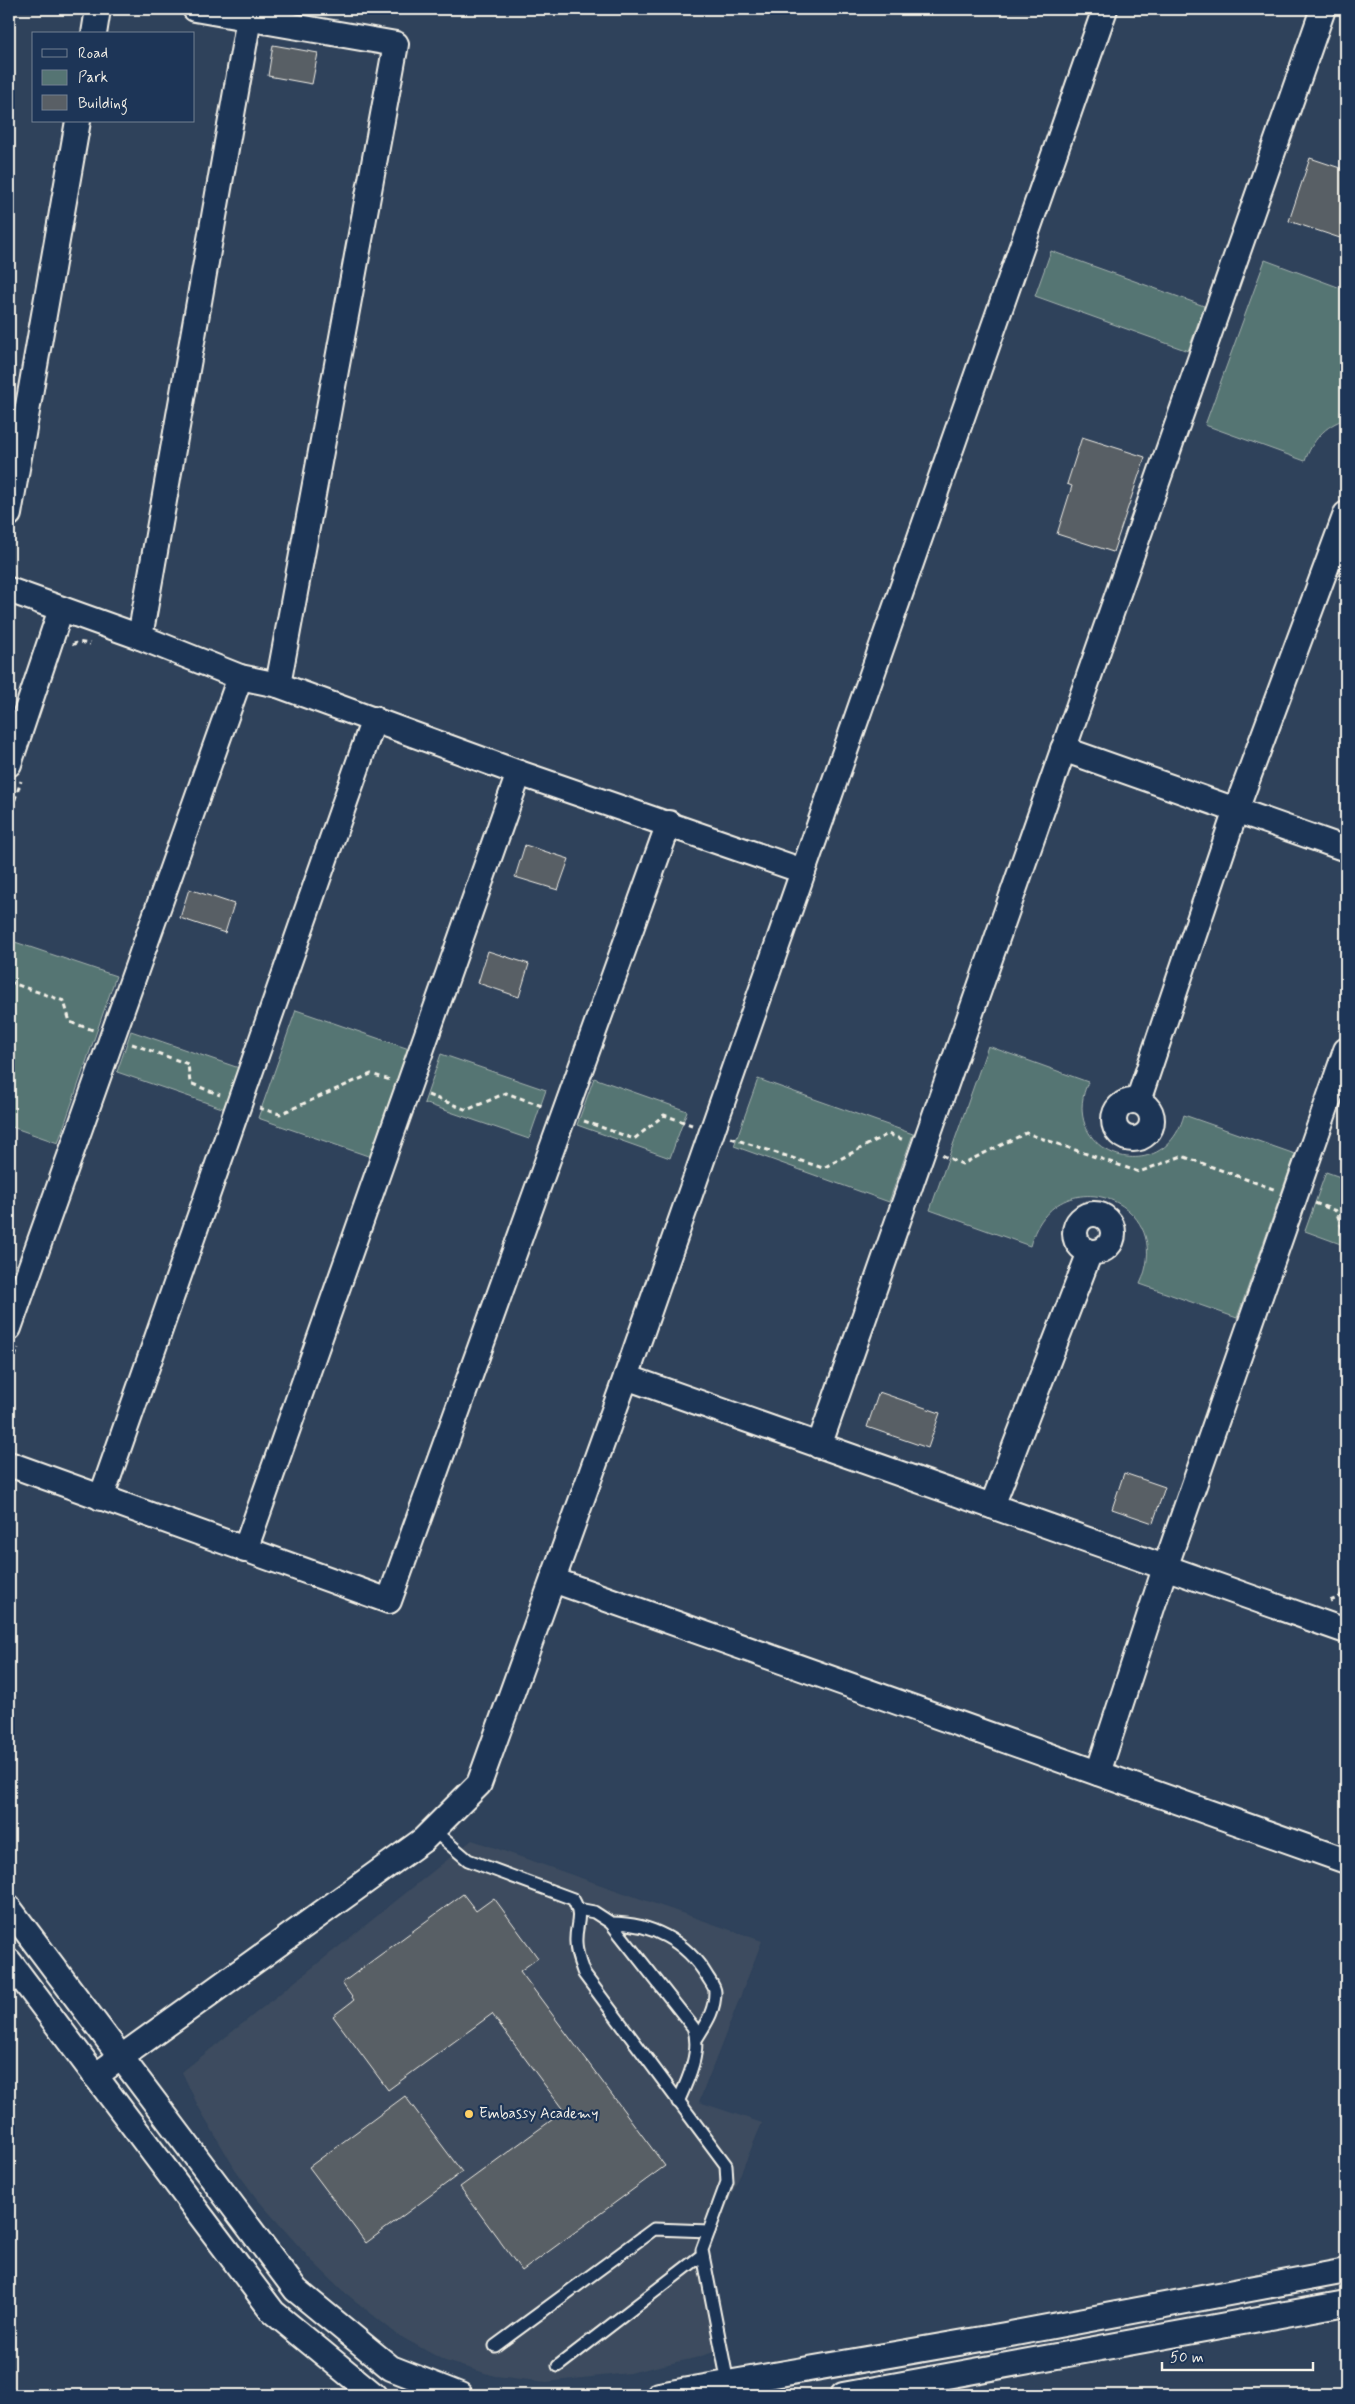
<svg xmlns="http://www.w3.org/2000/svg" width="1355" height="2404" viewBox="0 0 1355 2404" font-family="Mynerve,sans-serif">
	<style>
		.built { fill: #3c4b5e }
		.green { fill: #557473; stroke: #a4b2ae }
		.building { fill: #595f65; stroke: #f4f1e8 }
		.lines { fill: none; stroke-linecap: round; stroke-linejoin: round }
		.lane-casing { stroke: #f4f1e8; stroke-width: 15 }
		.street-casing { stroke: #f4f1e8; stroke-width: 28 }
		.path { stroke: #f4f1e8; stroke-width: 3; stroke-dasharray: 5 4; stroke-linecap: butt }
		.lane { stroke: #1d3557; stroke-width: 11 }
		.street { stroke: #1d3557; stroke-width: 24 }
		.poi-dot { fill: #ffd166; stroke: #1d3557; stroke-width: 2 }
		.labels { text-anchor: middle; dominant-baseline: central; stroke-width: 4.5; stroke-linejoin: round; paint-order: stroke }
		.poi-label { font-size: 15px; fill: #f4f1e8; stroke: #1d3557; text-anchor: start }
	</style>
	<rect width="100%" height="100%" fill="#2f425b"/>
	<filter id="ink" filterUnits="userSpaceOnUse"><feTurbulence type="fractalNoise" baseFrequency=".02" numOctaves="2"/><feDisplacementMap in="SourceGraphic" scale="10" xChannelSelector="R" yChannelSelector="G"/><feConvolveMatrix kernelMatrix="1 2 1 2 8 2 1 2 1" color-interpolation-filters="sRGB"/></filter>
	<g filter="url(#ink)">
		<!-- built -->
		<polygon class="built" points="472,1840 762,1941 699,2102 762,2123 706,2256 727,2348 695,2358 629,2373 546,2382 495,2376 445,2361 398,2335 343,2291 311,2260 257,2199 235,2169 198,2106 182,2072"/>
		<!-- green -->
		<g class="green">
			<polygon points="1051,251 1204,306 1188,351 1035,296"/>
			<path d="M1265,260L1346,290V419C1325,425 1312,441 1305,461L1205,425Z"/>
			<polygon points="9,940 116,976 58,1143 9,1126"/>
			<polygon points="296,1010 409,1049 371,1157 258,1118"/>
			<polygon points="131,1031 239,1068 225,1109 117,1072"/>
			<path d="M988,1046L1088,1082C1056,1154 1163,1192 1184,1115L1295,1154L1237,1318L1140,1284C1179,1199 1054,1155 1030,1246L930,1210Z"/>
			<polygon points="441,1054 546,1090 529,1139 424,1103"/>
			<polygon points="594,1078 687,1111 670,1158 577,1125"/>
			<polygon points="758,1079 913,1134 889,1202 734,1146"/>
			<polygon points="1326,1172 1346,1179 1346,1246 1305,1231"/>
		</g>
		<!-- building -->
		<g class="building">
			<polygon points="273,45 318,53 312,84 268,76"/>
			<polygon points="1310,158 1346,170 1346,240 1289,221"/>
			<polygon points="1082,437 1145,457 1113,552 1057,534 1072,486 1067,484"/>
			<polygon points="525,845 569,859 558,890 515,877"/>
			<polygon points="189,889 234,904 225,933 180,918"/>
			<polygon points="488,951 529,964 519,997 478,983"/>
			<polygon points="879,1392 940,1413 928,1448 867,1427"/>
			<polygon points="1124,1473 1165,1487 1153,1523 1112,1509"/>
			<polygon points="463,1894 476,1911 494,1898 538,1958 520,1971 665,2166 522,2271 460,2187 564,2111 492,2014 388,2090 333,2016 354,2000 342,1983"/>
			<polygon points="405,2096 462,2172 366,2243 309,2167"/>
		</g>
		<g class="lines">
			<!-- lane casing -->
			<g class="lane-casing">
				<g id="lane">
					<path d="M433,1830L468,1860L573,1899C584,1918 575,1924 576,1942C576,1954 580,1963 584,1974L726,2165L727,2182L702,2250L728,2383"/>
					<path d="M578,1909L594,1912L611,1923L693,2027C702,2050 688,2080 678,2102"/>
					<path d="M611,1923C651,1923 686,1941 707,1976C710,1981 715,1987 715,1992C715,2011 706,2023 697,2038"/>
					<polyline points="495,2346 654,2229 709,2231"/>
					<polyline points="558,2366 702,2255"/>
				</g>
			</g>
			<!-- street casing -->
			<g class="street-casing">
				<g id="street">
					<polyline points="195,9 396,44 278,685"/>
					<polyline points="94,34 98,9"/>
					<polyline points="9,514 78,121"/>
					<polyline points="9,590 140,637 240,677 278,685 519,773 803,871"/>
					<polyline points="140,637 249,18"/>
					<polyline points="1063,749 1346,849"/>
					<polyline points="9,764 61,609"/>
					<polyline points="1138,1101 1236,810 1346,514"/>
					<circle cx="1133" cy="1120" r="19"/>
					<circle cx="1094" cy="1233" r="19"/>
					<polyline points="9,1328 240,677"/>
					<polyline points="626,1377 1346,1631"/>
					<polyline points="819,1446 1323,9"/>
					<polyline points="9,1464 389,1601 669,823"/>
					<polyline points="101,1498 374,719"/>
					<polyline points="992,1506 1090,1252"/>
					<polyline points="245,1550 519,773"/>
					<polyline points="553,1580 1346,1861"/>
					<polyline points="1098,1773 1165,1568 1346,1050"/>
					<polyline points="9,1908 296,2290 391,2368 460,2395"/>
					<polyline points="9,1961 273,2312 374,2395"/>
					<polyline points="95,2076 423,1840 479,1784 626,1377 1105,9"/>
					<polyline points="659,2395 1005,2335 1346,2271"/>
					<polyline points="843,2395 1346,2303"/>
				</g>
			</g>
			<!-- path -->
			<g class="path">
				<polyline points="72,645 78,642 90,644"/>
				<polyline points="9,817 21,781"/>
				<polyline points="9,982 64,1001 70,1022 93,1030"/>
				<polyline points="132,1044 188,1064 190,1083 220,1095"/>
				<polyline points="428,1095 467,1110 506,1093 545,1107"/>
				<polyline points="259,1108 280,1114 371,1074 390,1080"/>
				<polyline points="584,1121 634,1139 664,1115 692,1125"/>
				<polyline points="731,1138 823,1168 888,1134 904,1140"/>
				<polyline points="942,1155 962,1164 1026,1133 1139,1172 1182,1156 1276,1190"/>
				<polyline points="1315,1203 1336,1211 1344,1233 1346,1233"/>
				<polyline points="9,1374 18,1348"/>
				<polyline points="1330,1601 1340,1597 1346,1583"/>
			</g>
			<!-- lane -->
			<use href="#lane" class="lane"/>
			<!-- street -->
			<use href="#street" class="street"/>
		</g>
	</g>
	<!-- markers -->
	<circle class="poi-dot" cx="469" cy="2114" r="5"/>
	<g class="labels">
		<!-- poi labels -->
		<g class="poi-label">
			<text x="479" y="2114">Embassy Academy</text>
		</g>
	</g>
	<!-- margin -->
	<rect width="1355" height="2404" fill="none" stroke="#1d3557" stroke-width="30"/>
	<rect x="15" y="15" width="1325" height="2374" fill="none" stroke="#f4f1e8" stroke-width="2" filter="url(#ink)"/>
	<!-- legend -->
	<rect x="32" y="32" width="162" height="90" fill="#1d3557" stroke="#738091"/>
	<rect x="42" y="49" width="25" height="8" fill="#1d3557" stroke="#738091"/>
	<text x="78" y="58" font-size="15" fill="#f4f1e8">Road</text>
	<rect x="42" y="70" width="25" height="15" fill="#557473" stroke="#738091"/>
	<text x="78" y="82" font-size="15" fill="#f4f1e8">Park</text>
	<rect x="42" y="95" width="25" height="15" fill="#595f65" stroke="#738091"/>
	<text x="78" y="108" font-size="15" fill="#f4f1e8">Building</text>
	<!-- scale -->
	<path d="M1162 2362v8h151v-8" fill="none" stroke="#f4f1e8" stroke-width="2.5"/>
	<text x="1170" y="2362" font-size="15" fill="#f4f1e8" stroke="#1d3557" stroke-width="4" paint-order="stroke">50 m</text>
</svg>
